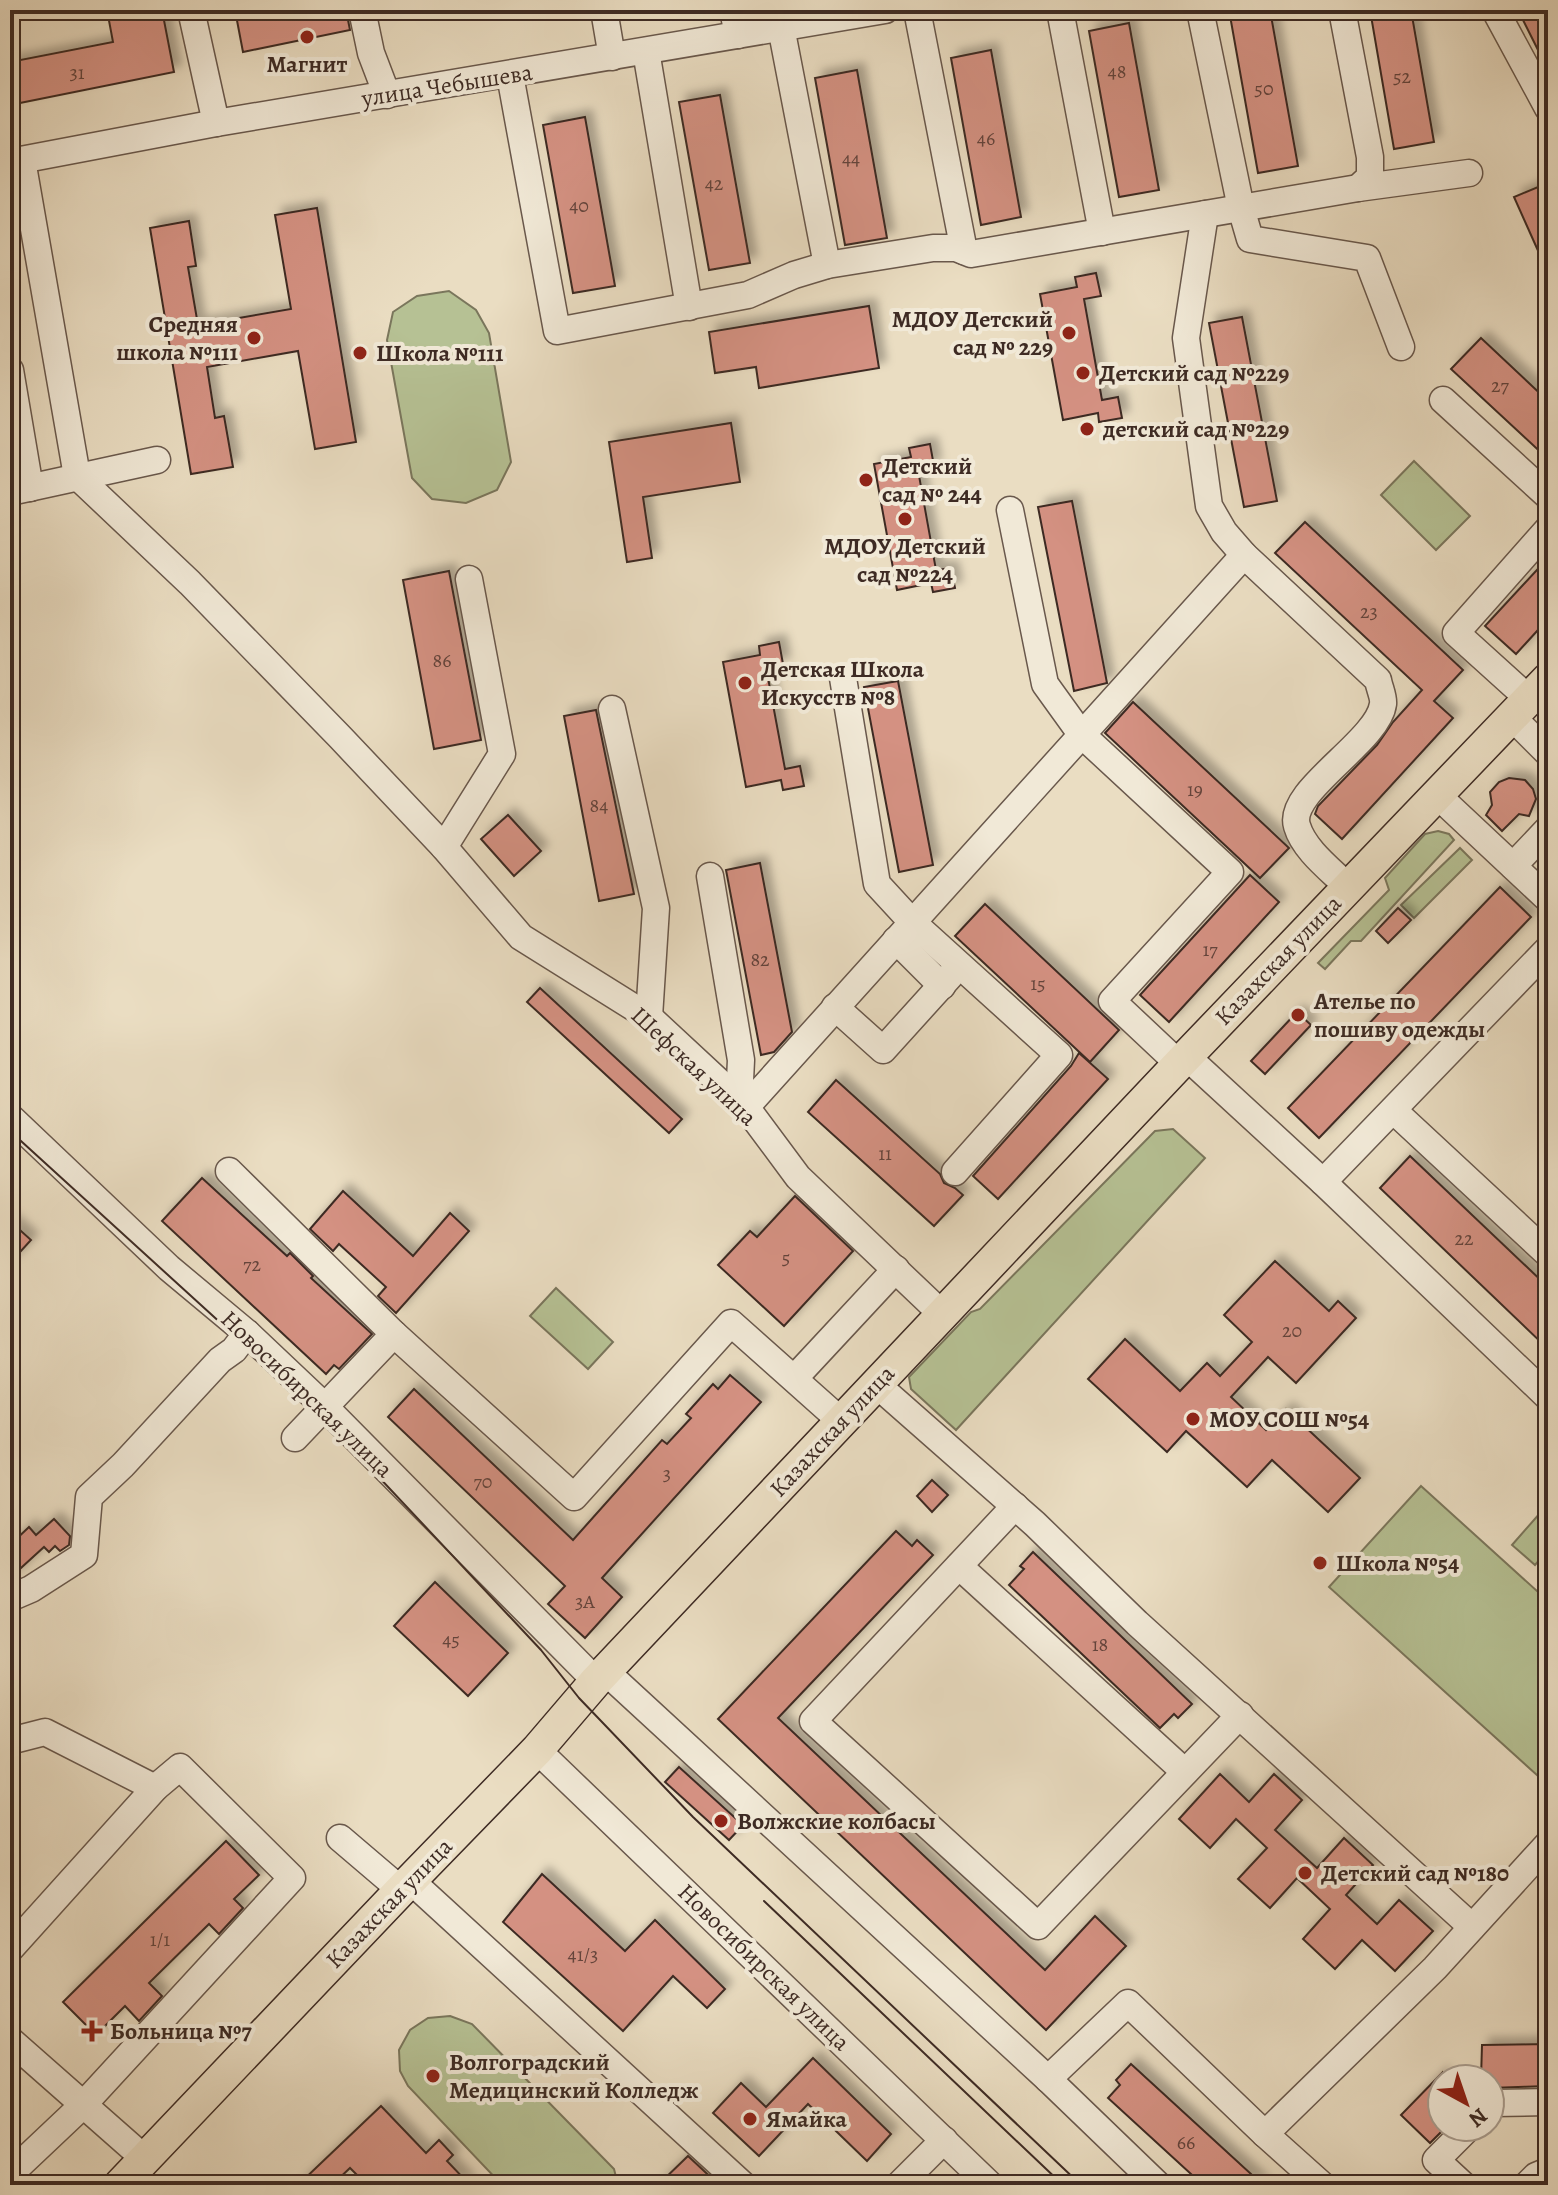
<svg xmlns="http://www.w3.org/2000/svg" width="1558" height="2195" viewBox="0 0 1558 2195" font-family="Alegreya,serif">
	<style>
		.green { fill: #b6c194; stroke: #7a765c; stroke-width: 2 }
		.building { fill: #d49182; stroke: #3e2b24; stroke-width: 2; filter: url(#shadow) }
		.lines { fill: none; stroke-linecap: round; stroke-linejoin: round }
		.minor-casing { stroke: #69584c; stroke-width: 29 }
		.major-casing { stroke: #3e2b24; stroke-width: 35 }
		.minor { stroke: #f1e9d7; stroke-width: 26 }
		.major { stroke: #eaddc2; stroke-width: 32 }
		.tram { stroke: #3e2b24; stroke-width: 2 }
		.poi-dot { fill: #8f2418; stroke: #f1e9d7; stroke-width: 3 }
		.labels { text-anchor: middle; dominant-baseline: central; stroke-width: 8; stroke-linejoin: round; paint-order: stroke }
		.number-label { font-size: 20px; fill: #64443c }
		.poi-label { font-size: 24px; font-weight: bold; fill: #3e2b24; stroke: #f1e9d7; text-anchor: start }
		.street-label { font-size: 24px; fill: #3e2b24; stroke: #f1e9d7 }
	</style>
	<defs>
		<filter id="shadow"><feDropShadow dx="7" dy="-7" stdDeviation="4" flood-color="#0004"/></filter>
	</defs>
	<rect width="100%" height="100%" fill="#eaddc2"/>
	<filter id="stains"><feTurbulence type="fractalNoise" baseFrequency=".0025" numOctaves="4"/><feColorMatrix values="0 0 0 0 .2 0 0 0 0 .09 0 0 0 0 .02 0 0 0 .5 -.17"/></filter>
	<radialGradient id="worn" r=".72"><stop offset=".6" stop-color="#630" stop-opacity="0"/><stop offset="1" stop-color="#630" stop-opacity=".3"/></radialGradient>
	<!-- green -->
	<g class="green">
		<polygon points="449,291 476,310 489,333 511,462 497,490 466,503 432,499 412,478 387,340 393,312 417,296"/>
		<polygon points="1414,461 1470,516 1436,550 1381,495"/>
		<polygon points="1438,831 1449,834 1454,840 1361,941 1351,941 1325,969 1318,963 1389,890 1385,878 1425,834"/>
		<polygon points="1460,848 1472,860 1414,918 1401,905"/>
		<polygon points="1173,1129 1205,1158 956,1430 911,1389 909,1377 971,1312 980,1309 1155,1131"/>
		<polygon points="556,1288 613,1342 588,1369 530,1316"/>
		<polygon points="1421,1486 1548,1601 1548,1785 1329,1587"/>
		<polygon points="1548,1504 1548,1550 1535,1565 1512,1545"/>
		<polygon points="450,2016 472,2024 614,2169 618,2185 502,2185 408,2086 400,2071 399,2050 410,2030 428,2018"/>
	</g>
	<!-- building -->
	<g class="building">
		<polygon points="107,10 162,10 174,72 10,105 10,62 113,42"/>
		<polygon points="235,10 346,10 350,30 243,52"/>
		<polygon points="1229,10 1270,10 1298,166 1258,173"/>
		<polygon points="1370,10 1411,10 1434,142 1394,149"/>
		<polygon points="1518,10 1548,10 1548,70"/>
		<polygon points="1129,23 1159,190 1119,197 1089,31"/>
		<polygon points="991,50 1021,217 981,225 951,58"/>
		<polygon points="857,70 887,238 845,245 815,78"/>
		<polygon points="720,95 750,263 709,270 679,102"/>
		<polygon points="585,117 615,286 573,293 543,125"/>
		<polygon points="1538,187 1548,209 1548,273 1514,197"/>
		<polygon points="317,208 356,442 315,449 298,351 207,367 215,418 224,416 233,467 191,474 150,228 189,221 196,266 188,267 198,325 291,309 275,215"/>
		<polygon points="1096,273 1101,296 1084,299 1102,400 1118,397 1122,418 1099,422 1098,413 1063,420 1040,294 1077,287 1075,277"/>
		<polygon points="869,306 879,368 759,388 756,367 715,373 709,332"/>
		<polygon points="1242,317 1277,501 1244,507 1209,323"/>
		<polygon points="1481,338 1548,401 1548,459 1451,369"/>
		<polygon points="731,423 740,482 643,497 652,558 627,562 609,442"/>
		<polygon points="930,444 934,466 918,470 936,570 951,568 955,588 933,592 931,583 897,590 874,464 911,457 909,448"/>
		<polygon points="1072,501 1107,683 1074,691 1038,507"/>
		<polygon points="1305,522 1463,670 1434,701 1453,718 1342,839 1315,814 1318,806 1377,745 1393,722 1422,690 1275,553"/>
		<polygon points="1548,558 1548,619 1516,654 1485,626"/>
		<polygon points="449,571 481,740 434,749 403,580"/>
		<polygon points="779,642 783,664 766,667 785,769 800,766 804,786 783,790 781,780 746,787 723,662 760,655 759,646"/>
		<polygon points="898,681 933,865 899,872 864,687"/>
		<polygon points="1133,702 1289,848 1260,878 1105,733"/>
		<polygon points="596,710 634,894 599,901 564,716"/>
		<polygon points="1509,778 1525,780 1533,789 1536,799 1529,816 1519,814 1502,831 1486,815 1492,805 1490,792 1499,782"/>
		<polygon points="508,815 541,851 514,876 481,839"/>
		<polygon points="760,863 792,1032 774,1052 761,1055 726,870"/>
		<polygon points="1250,875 1279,902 1169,1022 1140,995"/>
		<polygon points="1500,887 1531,917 1319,1138 1288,1108"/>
		<polygon points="985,904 1119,1030 1090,1062 955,936"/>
		<polygon points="1398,908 1411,920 1388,943 1376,931"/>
		<polygon points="540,988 682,1119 669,1133 527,1002"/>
		<polygon points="1297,1012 1311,1025 1265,1074 1251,1061"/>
		<polygon points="1079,1053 1108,1079 998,1199 973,1176 1071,1066"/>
		<polygon points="836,1080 940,1174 944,1183 955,1188 963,1195 934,1226 808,1112"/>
		<polygon points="1410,1156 1548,1287 1548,1349 1380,1188"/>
		<polygon points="202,1178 287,1256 290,1253 313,1276 311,1278 372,1334 339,1369 334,1365 326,1374 162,1221"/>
		<polygon points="343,1191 413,1256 450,1213 469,1231 396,1313 378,1296 386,1287 339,1244 333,1251 310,1229"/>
		<polygon points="795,1196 853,1251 784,1326 718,1265 750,1231 757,1237"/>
		<polygon points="10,1221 31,1240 10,1263"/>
		<polygon points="1275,1261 1329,1311 1338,1301 1356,1318 1296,1383 1268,1357 1231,1397 1266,1430 1286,1409 1360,1478 1328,1512 1272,1460 1247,1487 1186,1431 1167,1452 1088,1379 1125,1339 1180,1391 1207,1363 1220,1376 1252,1342 1224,1315"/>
		<polygon points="730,1375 761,1402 602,1578 622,1597 585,1638 548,1604 565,1586 388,1417 414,1389 573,1540 662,1440 667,1444 691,1418 686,1414 713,1384 718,1389"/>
		<polygon points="932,1480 948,1495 932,1512 917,1496"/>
		<polygon points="54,1519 70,1536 69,1545 60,1551 55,1546 49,1552 44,1547 10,1578 10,1545 29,1527 36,1535"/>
		<polygon points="896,1531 912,1546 917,1540 933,1555 778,1718 1045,1970 1095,1916 1126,1946 1046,2030 718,1719"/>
		<polygon points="1033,1552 1192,1704 1178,1718 1174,1714 1160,1728 1009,1585 1024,1569 1020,1566"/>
		<polygon points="435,1582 508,1653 468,1696 394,1626"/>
		<polygon points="679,1767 743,1825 729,1840 665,1782"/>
		<polygon points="1220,1774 1249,1802 1274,1774 1302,1800 1275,1830 1317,1868 1344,1838 1373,1865 1346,1895 1377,1924 1399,1900 1433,1931 1395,1971 1362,1940 1335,1969 1303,1939 1330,1909 1297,1878 1270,1908 1238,1879 1267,1848 1236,1819 1210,1848 1179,1819"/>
		<polygon points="226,1841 259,1875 234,1899 243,1908 219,1934 209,1924 149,1983 162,1996 139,2021 125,2006 96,2035 63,2002"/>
		<polygon points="542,1874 625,1951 655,1920 725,1989 707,2008 673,1976 623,2031 503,1922"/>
		<polygon points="1548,2044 1548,2086 1490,2088 1490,2079 1481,2079 1482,2045"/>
		<polygon points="813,2058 891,2134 867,2161 808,2104 759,2156 713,2113 741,2083 766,2107"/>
		<polygon points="1131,2064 1263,2185 1203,2185 1108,2098 1120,2085 1116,2080"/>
		<polygon points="1442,2073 1442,2131 1430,2143 1401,2115"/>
		<polygon points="381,2106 426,2153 439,2140 453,2155 447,2161 470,2185 367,2185 350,2168 332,2185 298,2185"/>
		<polygon points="688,2156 719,2185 658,2185"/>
	</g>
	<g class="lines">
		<!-- minor casing -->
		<g class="minor-casing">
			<g id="minor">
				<polyline points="191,10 216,123"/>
				<polyline points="362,10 371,53 387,95"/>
				<polyline points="604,10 612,57"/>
				<polyline points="733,10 738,35"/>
				<polyline points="917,10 964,251"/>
				<polyline points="1060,10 1102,232"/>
				<polyline points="1200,10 1241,208 1250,239 1367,258 1401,347"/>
				<polyline points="1495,10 1548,108"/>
				<polyline points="781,27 827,265"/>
				<polyline points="646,51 689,307"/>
				<polyline points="510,75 557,331 748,295 794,275 827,265 933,248 956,248 971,254 1358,188 1370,177 1370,157 1342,10"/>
				<polyline points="22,160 77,476 190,583 340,737 444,847 521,937 649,1017 746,1107 798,1177 942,1314"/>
				<polyline points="10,162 216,123 885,10"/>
				<polyline points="1358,188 1469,173"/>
				<path d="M1205,214L1186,338L1209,506L1224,532L1244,555L1378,680C1379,687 1384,697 1383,704C1378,742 1286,791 1297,826C1304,850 1331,870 1348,887"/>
				<polyline points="10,370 30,488"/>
				<polyline points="1443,400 1548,496"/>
				<polyline points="10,492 157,460"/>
				<polyline points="1010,510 1045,684 1081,734 1230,872 1112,1001 1179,1064"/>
				<polyline points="843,678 877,884 912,922 1059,1055 955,1172"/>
				<polyline points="1529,699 1456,633 1548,529"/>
				<polyline points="612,709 656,908 649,1017"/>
				<polyline points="1512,717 1548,753"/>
				<polyline points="1437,795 1548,899"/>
				<polyline points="444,847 502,754 469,579"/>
				<polyline points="1513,866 1548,829"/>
				<polyline points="710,876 741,1060 739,1101"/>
				<polyline points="896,940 942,986"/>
				<polyline points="835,1007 883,1050 950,976"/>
				<polyline points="1186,1056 1323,1182 1548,1397"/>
				<polyline points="746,1107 1244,555"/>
				<polyline points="1393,1110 1548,1254"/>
				<polyline points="10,1117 169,1268 247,1333 320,1402 596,1681"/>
				<polyline points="229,1171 394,1334"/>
				<polyline points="1323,1182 1548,949"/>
				<polyline points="802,1370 896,1269"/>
				<polyline points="876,1384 1035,1524 1137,1623 1472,1927"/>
				<polyline points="295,1438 394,1334 574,1497 731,1323 841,1421"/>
				<polyline points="1015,1506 813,1721 1038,1926 1240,1715"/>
				<polyline points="959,1566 1185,1772"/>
				<polyline points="10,1598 31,1589 84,1555 89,1497 123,1465 220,1360 234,1350 247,1333"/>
				<polyline points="605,1671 1048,2079 1158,2185"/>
				<polyline points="10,1741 45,1732 155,1788 10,1949"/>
				<polyline points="537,1750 990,2185"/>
				<polyline points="340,1838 401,1890"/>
				<polyline points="410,1880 743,2185"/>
				<polyline points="10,2040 145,2159"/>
				<polyline points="1048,2079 1128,2003 1265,2134 1435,1968 1548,1844"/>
				<polyline points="1490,2106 1493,2103 1548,2102"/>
				<polyline points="1265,2134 1322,2185"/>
				<polyline points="10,2174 83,2105 292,1878 180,1767 155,1788"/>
				<polyline points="899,2185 944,2140"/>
				<polyline points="1463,2185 1436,2160 1469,2127"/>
				<polyline points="1527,2185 1536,2176 1548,2171"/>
			</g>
		</g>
		<!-- major casing -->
		<g class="major-casing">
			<polyline id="major" points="120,2185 401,1890 537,1750 596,1681 1179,1064 1548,679"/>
		</g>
		<!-- minor -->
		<use href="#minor" class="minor"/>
		<!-- major -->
		<use href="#major" class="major"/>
		<!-- tram -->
		<g class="tram">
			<polyline points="10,1131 315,1409 541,1650 579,1698 693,1817 1081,2185"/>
			<polyline points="764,1901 1063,2185"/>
		</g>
	</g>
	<!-- markers -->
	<g class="poi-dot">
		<circle cx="307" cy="37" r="8"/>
		<circle cx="1069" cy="333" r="8"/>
		<circle cx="254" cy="338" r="8"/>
		<circle cx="360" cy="353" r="8"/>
		<circle cx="1083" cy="373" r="8"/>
		<circle cx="1087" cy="429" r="8"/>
		<circle cx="866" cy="480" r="8"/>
		<circle cx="905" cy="519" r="8"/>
		<circle cx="745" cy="683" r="8"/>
		<circle cx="1298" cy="1015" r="8"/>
		<circle cx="1193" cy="1419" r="8"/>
		<circle cx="1320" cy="1563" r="8"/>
		<circle cx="721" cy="1821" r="8"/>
		<circle cx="1305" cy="1873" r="8"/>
		<path d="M88 2019h8v8h8v8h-8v8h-8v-8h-8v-8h8z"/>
		<circle cx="433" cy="2076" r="8"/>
		<circle cx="750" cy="2119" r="8"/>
	</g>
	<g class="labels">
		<!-- number labels -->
		<g class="number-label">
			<text x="1117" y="71">48</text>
			<text x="77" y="72">31</text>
			<text x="1402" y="76">52</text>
			<text x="1264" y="88">50</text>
			<text x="986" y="138">46</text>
			<text x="851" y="158">44</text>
			<text x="714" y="183">42</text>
			<text x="579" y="205">40</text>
			<text x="1500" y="385">27</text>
			<text x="1369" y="611">23</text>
			<text x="442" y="660">86</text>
			<text x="1195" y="789">19</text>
			<text x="599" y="805">84</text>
			<text x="1210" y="949">17</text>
			<text x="760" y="959">82</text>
			<text x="1038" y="983">15</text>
			<text x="885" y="1153">11</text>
			<text x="1464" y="1238">22</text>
			<text x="786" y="1257">5</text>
			<text x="252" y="1264">72</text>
			<text x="1292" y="1330">20</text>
			<text x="667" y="1473">3</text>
			<text x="483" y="1481">70</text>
			<text x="585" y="1601">3А</text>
			<text x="451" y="1639">45</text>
			<text x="1100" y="1644">18</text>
			<text x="160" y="1939">1/1</text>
			<text x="583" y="1954">41/3</text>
			<text x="1186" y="2142">66</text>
		</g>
		<!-- poi labels -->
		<g class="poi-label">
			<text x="307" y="64" text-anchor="middle">Магнит</text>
			<text x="1053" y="319" text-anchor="end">МДОУ Детский<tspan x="1053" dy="28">сад № 229</tspan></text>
			<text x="238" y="324" text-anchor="end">Средняя<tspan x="238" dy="28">школа №111</tspan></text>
			<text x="376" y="353">Школа №111</text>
			<text x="1099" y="373">Детский сад №229</text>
			<text x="1103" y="429">детский сад №229</text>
			<text x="882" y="466">Детский<tspan x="882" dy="28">сад № 244</tspan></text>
			<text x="905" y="546" text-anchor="middle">МДОУ Детский<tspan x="905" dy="28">сад №224</tspan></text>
			<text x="761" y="669">Детская Школа<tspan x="761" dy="28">Искусств №8</tspan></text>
			<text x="1314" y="1001">Ателье по<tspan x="1314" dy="28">пошиву одежды</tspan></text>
			<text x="1209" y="1419">МОУ СОШ №54</text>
			<text x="1336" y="1563">Школа №54</text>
			<text x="737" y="1821">Волжские колбасы</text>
			<text x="1321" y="1873">Детский сад №180</text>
			<text x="110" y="2031">Больница №7</text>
			<text x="449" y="2062">Волгоградский<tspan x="449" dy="28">Медицинский Колледж</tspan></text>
			<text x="766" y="2119">Ямайка</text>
		</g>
		<!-- street labels -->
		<g class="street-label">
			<text transform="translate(447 85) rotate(-9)">улица Чебышева</text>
			<text transform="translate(1278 960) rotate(-46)">Казахская улица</text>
			<text transform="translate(694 1066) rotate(43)">Шефская улица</text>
			<text transform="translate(307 1394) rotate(44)">Новосибирская улица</text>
			<text transform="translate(832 1431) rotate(-47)">Казахская улица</text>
			<text transform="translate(389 1903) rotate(-46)">Казахская улица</text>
			<text transform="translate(764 1967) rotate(44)">Новосибирская улица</text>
		</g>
	</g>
	<!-- margin -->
	<rect width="1558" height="2195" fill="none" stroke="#eaddc2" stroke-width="40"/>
	<rect x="12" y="12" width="1534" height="2171" fill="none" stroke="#3e2b24" stroke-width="4"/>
	<rect x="20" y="20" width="1518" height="2155" fill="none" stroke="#3e2b24" stroke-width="2"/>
	<!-- north arrow -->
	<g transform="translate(1466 2103) rotate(140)"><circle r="38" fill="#f1e9d7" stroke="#a99d8f" stroke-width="2"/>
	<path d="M0-6L14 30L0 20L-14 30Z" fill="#8f2418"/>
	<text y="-12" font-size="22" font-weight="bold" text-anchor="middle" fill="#3e2b24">N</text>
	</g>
	<rect width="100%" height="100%" filter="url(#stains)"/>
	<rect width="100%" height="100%" fill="url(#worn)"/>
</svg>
